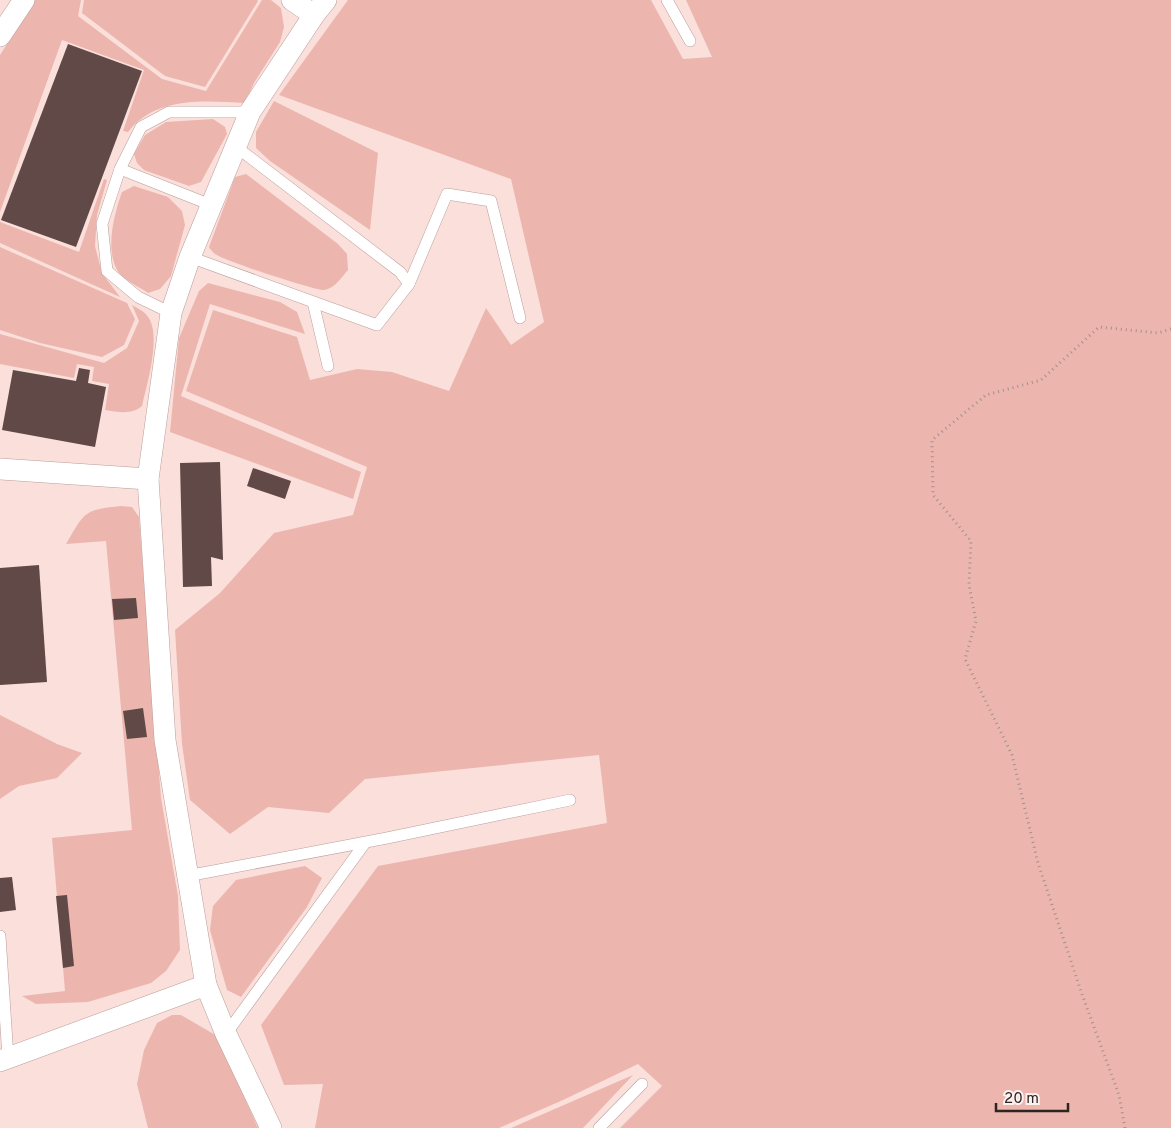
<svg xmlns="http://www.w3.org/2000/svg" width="1171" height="1128" viewBox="0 0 1171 1128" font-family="Overpass,sans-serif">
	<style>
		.green { fill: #ecb6ae }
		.building { fill: #604946 }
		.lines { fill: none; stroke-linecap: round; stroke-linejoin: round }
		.lane-casing { stroke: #b99e9a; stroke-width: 12 }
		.street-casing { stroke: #b99e9a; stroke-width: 22 }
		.path { stroke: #a48f8c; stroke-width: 3; stroke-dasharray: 1 4; stroke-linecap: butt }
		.lane { stroke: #fff; stroke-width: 11 }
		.street { stroke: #fff; stroke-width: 21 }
	</style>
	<rect width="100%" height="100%" fill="#fbdfdb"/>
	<!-- green -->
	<g class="green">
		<path d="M35,0H81L78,16L162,79L206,91L262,0H271L281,8L284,27L280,42L254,83L245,103C204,101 156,96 128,132L123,131L144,70L62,40L0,212V55Z"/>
		<polygon points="84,0 257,0 258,1 205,87 165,76 82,13"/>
		<polygon points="348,0 651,0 683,59 712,57 686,0 1171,0 1171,1128 620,1128 662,1086 638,1064 563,1100 499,1128 315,1128 323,1084 284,1085 261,1025 378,866 607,823 599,755 365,779 329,813 268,807 230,834 190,800 182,744 175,630 220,593 274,533 353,515 367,467 186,391 213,310 297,337 310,380 357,369 392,372 449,391 486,308 511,345 544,322 511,179 279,95"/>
		<polygon points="274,101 378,153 370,230 270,161 256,148 256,132"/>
		<polygon points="213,119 225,127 227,134 201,182 189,186 144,170 137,163 134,154 145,135 166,122"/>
		<path d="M246,174L338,244L347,254L348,270C341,278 335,288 324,290C317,291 225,261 217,255C214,254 211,250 209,247L235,177Z"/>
		<polygon points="104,179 107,180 97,215 95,246 102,273 120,297 0,243 0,222 79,252"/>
		<path d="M134,186L168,197L182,211L185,225L171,276L160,289L148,293C140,287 125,281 119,273C104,251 114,215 122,192Z"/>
		<polygon points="0,247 127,303 135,319 124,345 102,357 40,343 0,330"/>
		<polygon points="208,283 280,302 297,312 305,334 210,304 181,396 361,472 353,499 170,432 179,338 199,291"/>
		<path d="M132,305C139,309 146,312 150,320C160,341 147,384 142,406C132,415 118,412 105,410L109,384L92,381L94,367L77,364L74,378L0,364V334L104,363L127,348L139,321Z"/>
		<path d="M121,506L132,507L139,517L161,798L178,896L180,950L166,971L151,983L88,1002L36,1004L22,996L65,991L52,838L132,830L106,541L66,544C85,512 83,510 121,506Z"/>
		<polygon points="0,715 57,744 82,753 57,778 19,786 0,799"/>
		<polygon points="305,866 322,878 307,907 241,997 227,990 210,930 213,906 236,880"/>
		<polygon points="172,1015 181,1015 217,1036 258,1128 148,1128 137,1084 144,1050 157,1023"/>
		<polygon points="633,1075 583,1128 511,1128"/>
	</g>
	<!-- building -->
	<g class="building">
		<polygon points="68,44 142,71 76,247 1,220"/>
		<polygon points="79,368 90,370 88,383 106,387 95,447 2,430 13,370 76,381"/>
		<polygon points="220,462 223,560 211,557 212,586 183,587 180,463"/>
		<polygon points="253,468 291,481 285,499 247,486"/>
		<polygon points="39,565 47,682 0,685 0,568"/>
		<polygon points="136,598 138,618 114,620 112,599"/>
		<polygon points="143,708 147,737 127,739 123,711"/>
		<polygon points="12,877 16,910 0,912 0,878"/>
		<polygon points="67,895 74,966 63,968 56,896"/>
	</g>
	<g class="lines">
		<!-- lane casing -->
		<g class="lane-casing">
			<g id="lane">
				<polyline points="667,0 690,41"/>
				<polyline points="120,169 211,205"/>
				<polyline points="190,257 377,325 409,284 400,272 235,146"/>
				<polyline points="409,284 447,194 491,201 520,318"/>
				<polyline points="313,302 328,366"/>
				<polyline points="171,313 138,297 107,271 102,224 120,169 141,127 169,112 250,112"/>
				<polyline points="187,876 387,838 570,800"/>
				<polyline points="0,936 8,1058"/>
				<polyline points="226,1034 365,843"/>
				<polyline points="599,1128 642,1084"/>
			</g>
		</g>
		<!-- street casing -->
		<g class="street-casing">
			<g id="street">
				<polyline points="292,0 314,15"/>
				<polyline points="0,36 24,0"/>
				<polyline points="0,469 148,479"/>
				<polyline points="0,1061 206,985"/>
				<polyline points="271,1128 226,1034 206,985 165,740 148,479 171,313 190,257 250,112 314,15 326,0"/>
			</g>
		</g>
		<!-- path -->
		<polyline class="path" points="1125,1128 1119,1095 1083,997 1038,863 1012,755 965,659 976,621 969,585 971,541 933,495 932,440 986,395 1041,380 1099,327 1158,333 1171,329"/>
		<!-- lane -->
		<use href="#lane" class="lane"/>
		<!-- street -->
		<use href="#street" class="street"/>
	</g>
	<!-- scale -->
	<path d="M996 1103v8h72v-8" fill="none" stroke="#2e2422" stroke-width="2.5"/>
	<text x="1004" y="1103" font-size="15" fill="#2e2422" stroke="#fcf1ef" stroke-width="4" paint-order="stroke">20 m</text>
</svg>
